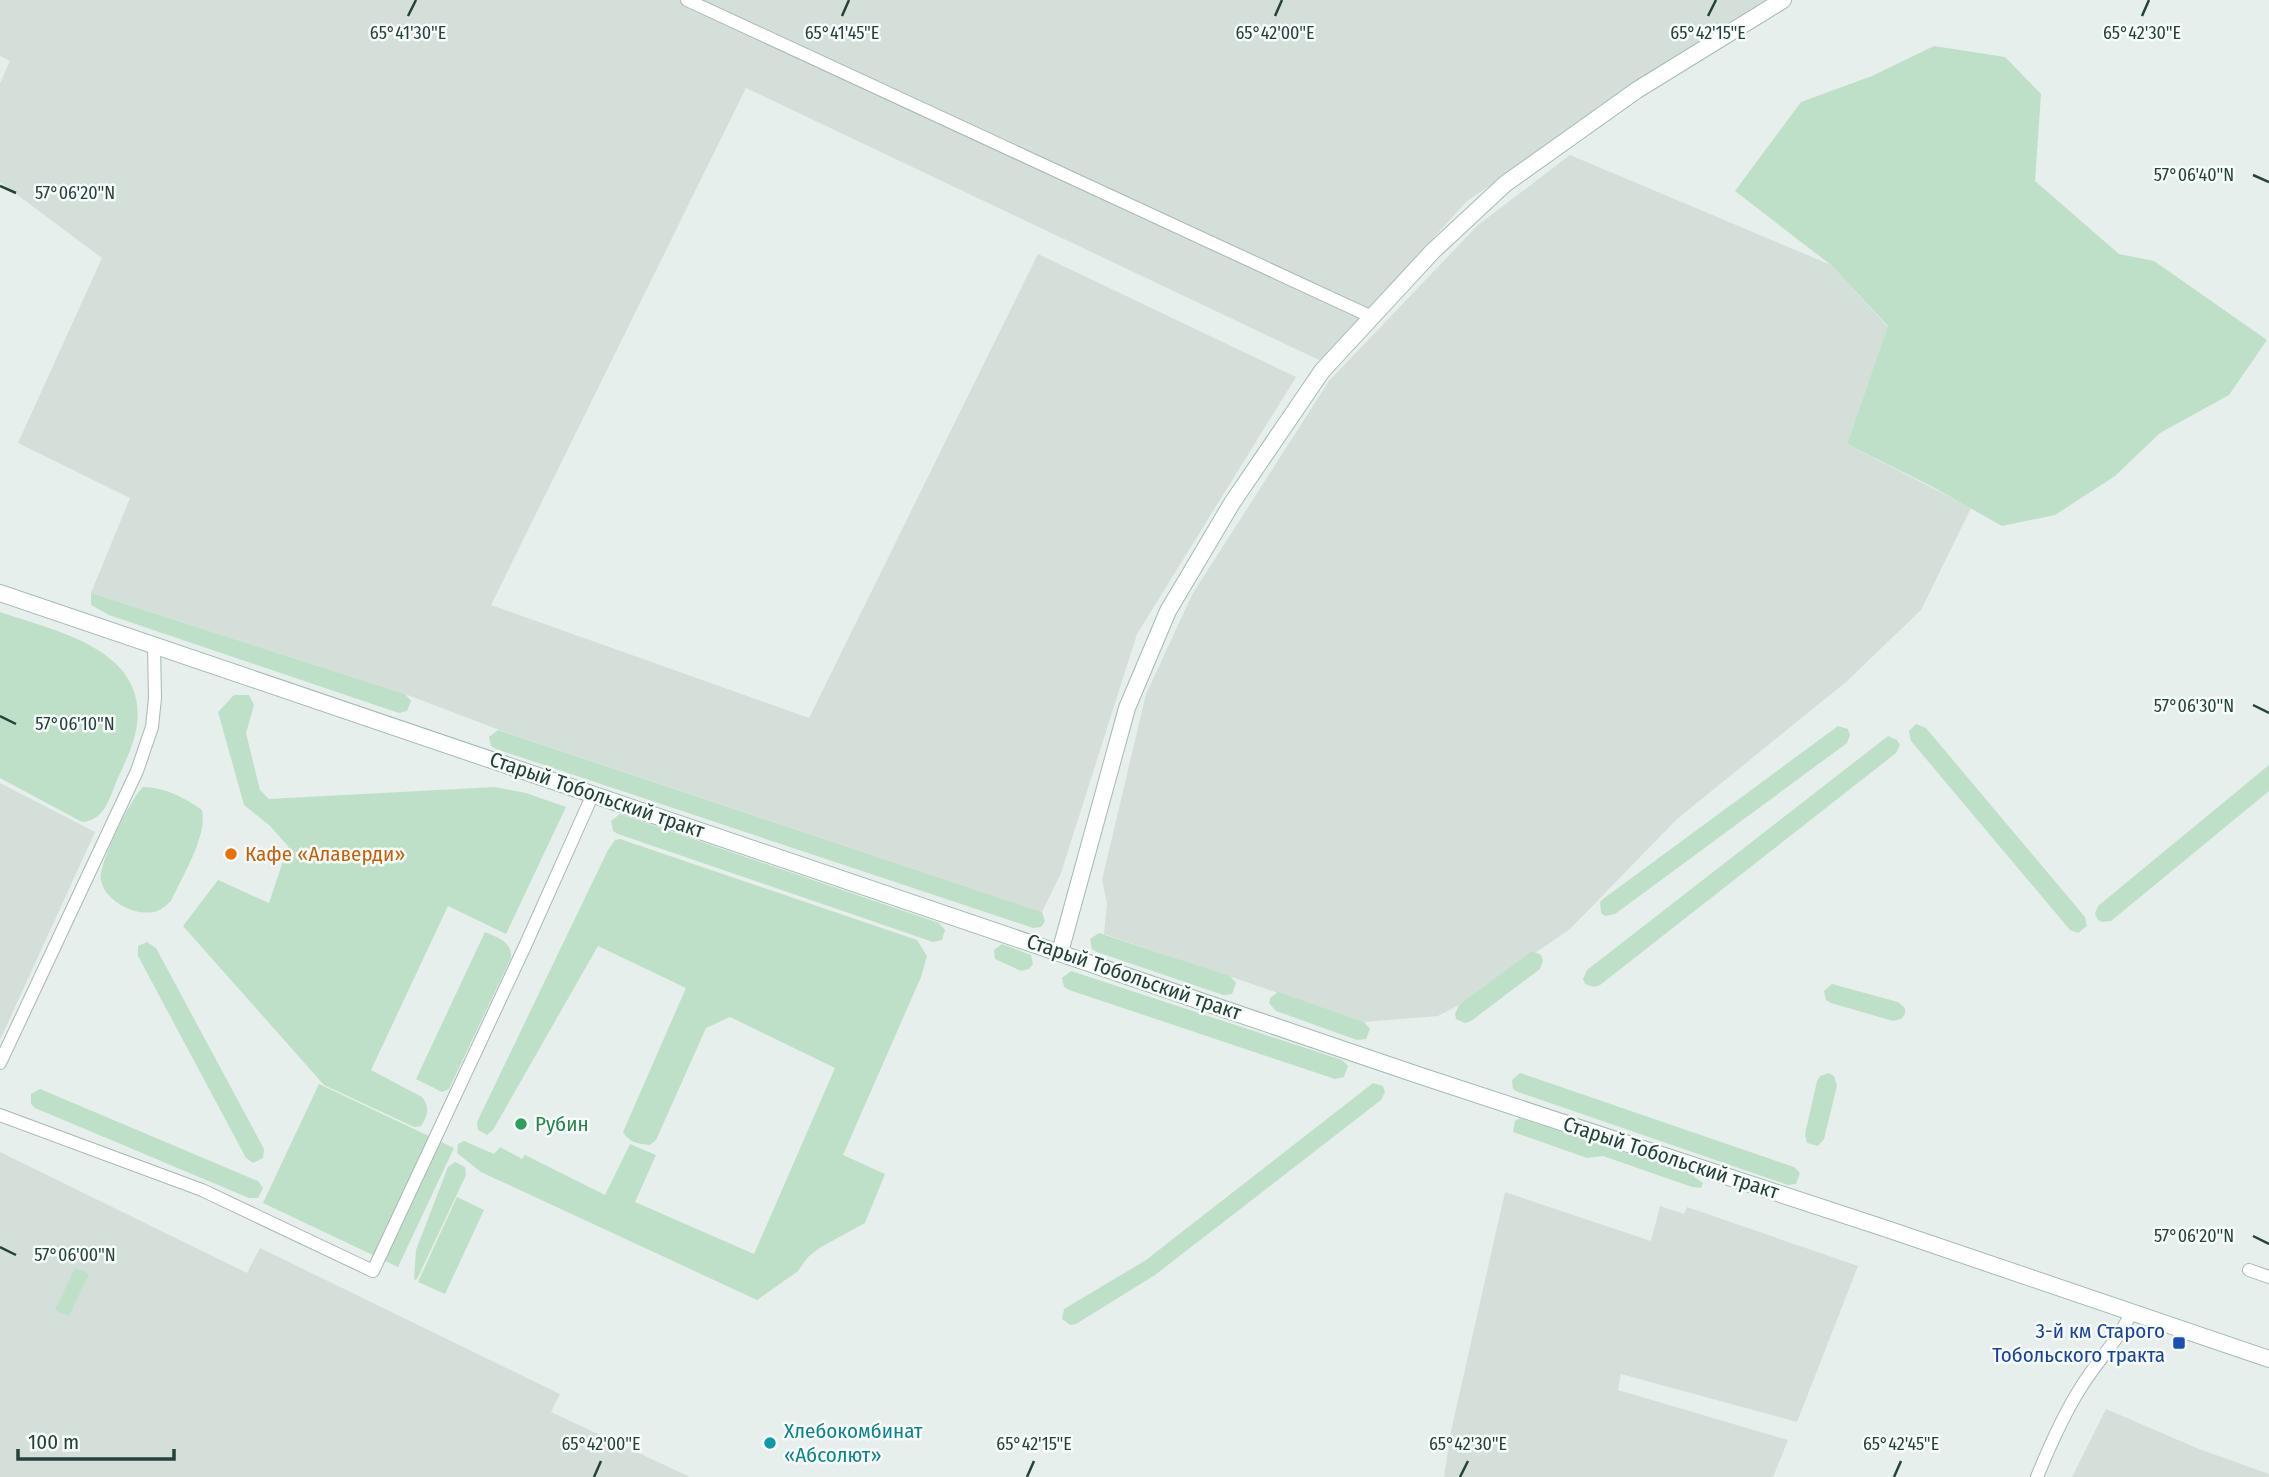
<svg xmlns="http://www.w3.org/2000/svg" width="2269" height="1477" viewBox="0 0 2269 1477" font-family="'Fira Sans Condensed',sans-serif">
	<style>
		.built { fill: #d4dfda }
		.green { fill: #bfe0c8 }
		.lines { fill: none; stroke-linecap: round; stroke-linejoin: round }
		.street-casing { stroke: #a8b8b2; stroke-width: 14 }
		.secondary-casing { stroke: #a4bbb3; stroke-width: 18 }
		.street { stroke: #fff; stroke-width: 12 }
		.secondary { stroke: #fff; stroke-width: 16 }
		.ticks { fill: none; stroke: #24423a; stroke-width: 2.5 }
		.food-dot { fill: #e8710a; stroke: #f7fbf9; stroke-width: 2.5 }
		.leisure-dot { fill: #2e9e5b; stroke: #f7fbf9; stroke-width: 2.5 }
		.transit-dot { fill: #1a4fb4; stroke: #f7fbf9; stroke-width: 2.5 }
		.culture-dot { fill: #0f9aa8; stroke: #f7fbf9; stroke-width: 2.5 }
		.labels { text-anchor: middle; dominant-baseline: central; stroke-width: 5; stroke-linejoin: round; paint-order: stroke }
		.street-label { font-size: 21px; fill: #24423a; stroke: #f7fbf9 }
		.food-label { font-size: 21px; fill: #c56008; stroke: #f7fbf9; text-anchor: start }
		.leisure-label { font-size: 21px; fill: #27864d; stroke: #f7fbf9; text-anchor: start }
		.transit-label { font-size: 21px; fill: #164399; stroke: #f7fbf9; text-anchor: end }
		.culture-label { font-size: 21px; fill: #0d838f; stroke: #f7fbf9; text-anchor: start }
		.ticks-label { font-size: 18px; text-anchor: middle; fill: #24423a; stroke: #f7fbf9; stroke-width: 5; stroke-linejoin: round; paint-order: stroke }
	</style>
	<rect width="100%" height="100%" fill="#e6efeb"/>
	<!-- built -->
	<g class="built">
		<polygon points="0,0 1767,0 1467,201 1321,361 746,88 491,605 809,718 1038,254 1296,377 1137,634 1061,873 1042,912 502,731 405,694 91,593 130,498 18,443 102,258 0,182 0,83 10,61 0,56"/>
		<polygon points="1570,155 1831,265 1888,327 1847,444 1971,508 1921,610 1846,682 1677,819 1570,929 1459,1005 1438,1016 1364,1022 1104,934 1107,903 1102,880 1146,694 1193,593 1329,381 1478,225"/>
		<polygon points="0,783 95,832 0,1040"/>
		<polygon points="0,1152 247,1273 260,1248 560,1394 551,1412 690,1477 0,1477"/>
		<polygon points="1505,1192 1651,1241 1660,1206 1684,1214 1687,1207 1858,1266 1797,1422 1621,1374 1618,1390 1788,1440 1773,1477 1444,1477 1451,1431"/>
		<polygon points="2106,1409 2199,1449 2269,1474 2269,1477 2072,1477"/>
	</g>
	<!-- green -->
	<g class="green">
		<polygon points="1934,46 2005,57 2041,94 2035,181 2119,254 2154,261 2267,340 2229,395 2160,433 2115,476 2055,515 2002,526 1931,486 1847,444 1888,326 1831,265 1735,191 1801,102 1872,76"/>
		<polygon points="91,593 405,694 411,701 407,711 399,713 109,615 91,605"/>
		<path d="M0,612C59,632 155,651 135,735C131,750 124,765 117,780C109,799 105,820 82,822L0,778Z"/>
		<path d="M234,695H249L254,705L246,733L260,790L269,799L495,787L526,793L566,807L506,934L448,906L371,1070L422,1097C430,1107 428,1116 421,1126L414,1127L324,1085L183,926L218,880L269,903L288,846L270,826L244,805L218,712Z"/>
		<polygon points="1916,724 1926,728 2085,917 2087,926 2078,933 2070,930 1911,741 1909,731"/>
		<polygon points="1838,726 1848,729 1850,735 1847,743 1615,914 1605,916 1601,913 1600,902 1603,899"/>
		<polygon points="498,730 1042,912 1045,921 1041,927 1033,928 496,749 491,746 489,737"/>
		<polygon points="1888,736 1897,740 1900,745 1896,753 1600,985 1594,987 1585,984 1583,979 1587,970"/>
		<polygon points="2269,765 2269,791 2111,921 2102,922 2098,920 2095,914 2098,906"/>
		<path d="M143,787C165,787 185,798 202,810C208,835 182,877 171,901C165,906 161,911 153,912C134,916 104,900 101,880C98,864 131,798 143,787Z"/>
		<polygon points="620,814 939,923 945,930 942,940 933,942 618,834 613,831 611,821"/>
		<path d="M620,839L917,940L927,956L921,977L843,1155L885,1174L865,1223L821,1247L808,1257L798,1271L757,1300L481,1172L457,1153L458,1144L464,1141L494,1154L500,1147L522,1159L525,1155L605,1195L630,1144L656,1155L635,1202L754,1254L835,1068L730,1017L706,1028L656,1140L650,1145C638,1144 630,1143 623,1132L686,988L598,946L493,1130L487,1135L478,1130L477,1122L608,850L615,840Z"/>
		<path d="M485,932C498,938 512,941 511,958L449,1089L442,1092L416,1079Z"/>
		<polygon points="1099,933 1230,976 1236,983 1232,994 1223,995 1097,952 1092,949 1090,939"/>
		<polygon points="147,942 156,948 264,1149 263,1158 253,1163 246,1158 138,956 138,946"/>
		<polygon points="1002,944 1031,955 1033,964 1029,969 1021,971 995,959 994,950"/>
		<polygon points="1532,951 1541,955 1543,961 1540,969 1471,1021 1465,1023 1456,1019 1455,1014 1459,1005"/>
		<polygon points="1071,971 1342,1060 1348,1066 1344,1077 1335,1079 1069,990 1064,987 1062,978"/>
		<polygon points="1832,984 1898,1002 1905,1008 1905,1014 1901,1019 1893,1021 1831,1003 1826,1000 1824,991"/>
		<polygon points="1278,992 1364,1022 1370,1029 1366,1039 1357,1040 1276,1011 1269,1003 1270,998"/>
		<polygon points="1520,1073 1794,1167 1800,1173 1796,1184 1788,1185 1518,1092 1513,1089 1512,1080"/>
		<polygon points="1829,1073 1834,1076 1837,1086 1824,1139 1818,1146 1807,1143 1805,1134 1817,1081 1820,1076"/>
		<polygon points="1373,1083 1383,1086 1385,1092 1381,1100 1155,1275 1076,1324 1070,1325 1062,1319 1064,1309 1146,1260"/>
		<polygon points="319,1084 454,1148 398,1267 263,1203"/>
		<polygon points="40,1089 258,1181 263,1188 258,1198 249,1198 35,1108 31,1104 31,1094"/>
		<polygon points="1520,1118 1690,1174 1703,1183 1701,1188 1692,1187 1603,1156 1587,1158 1513,1132 1515,1121"/>
		<polygon points="455,1162 465,1167 466,1175 417,1279 414,1280 416,1250 448,1167"/>
		<polygon points="457,1197 484,1210 445,1294 418,1282"/>
		<polygon points="75,1268 89,1274 69,1316 55,1310"/>
	</g>
	<g class="lines">
		<!-- street casing -->
		<g class="street-casing">
			<g id="street">
				<polyline points="687,0 1372,317"/>
				<polyline points="0,1063 137,771 152,727 155,698 154,645"/>
				<polyline points="0,1115 202,1190 373,1271 525,946 593,794"/>
				<polyline points="2249,1270 2269,1277"/>
				<path d="M2037,1477C2050,1445 2064,1413 2083,1384C2099,1359 2120,1338 2132,1311"/>
			</g>
		</g>
		<!-- secondary casing -->
		<g class="secondary-casing">
			<g id="secondary">
				<polyline points="0,593 1421,1076 1887,1229 2269,1359"/>
				<polyline points="1060,952 1127,708 1168,611 1232,503 1322,371 1433,251 1505,184 1637,90 1783,0"/>
			</g>
		</g>
		<!-- street -->
		<use href="#street" class="street"/>
		<!-- secondary -->
		<use href="#secondary" class="secondary"/>
	</g>
	<!-- ticks -->
	<path class="ticks" d="M408,16L416,0M842,16L849,0M1275,16L1282,0M1708,16L1716,0M2142,16L2149,0M2253,175L2269,182M0,186L16,193M2253,705L2269,713M0,716L16,724M2253,1236L2269,1244M0,1247L16,1255M594,1477L601,1461M1027,1477L1034,1461M1460,1477L1468,1461M1894,1477L1901,1461"/>
	<!-- markers -->
	<circle class="food-dot" cx="231" cy="854" r="7"/>
	<circle class="leisure-dot" cx="521" cy="1124" r="7"/>
	<rect class="transit-dot" x="2172" y="1336" width="14" height="14" rx="3.5"/>
	<circle class="culture-dot" cx="770" cy="1443" r="7"/>
	<g class="labels">
		<!-- street labels -->
		<g class="street-label">
			<text transform="translate(597 795) rotate(19)">Старый Тобольский тракт</text>
			<text transform="translate(1134 977) rotate(19)">Старый Тобольский тракт</text>
			<text transform="translate(1671 1158) rotate(18)">Старый Тобольский тракт</text>
		</g>
		<!-- food labels -->
		<g class="food-label">
			<text x="245" y="854">Кафе «Алаверди»</text>
		</g>
		<!-- leisure labels -->
		<g class="leisure-label">
			<text x="535" y="1124">Рубин</text>
		</g>
		<!-- transit labels -->
		<g class="transit-label">
			<text x="2165" y="1331">3-й км Старого<tspan x="2165" dy="24">Тобольского тракта</tspan></text>
		</g>
		<!-- culture labels -->
		<g class="culture-label">
			<text x="784" y="1431">Хлебокомбинат<tspan x="784" dy="24">«Абсолют»</tspan></text>
		</g>
	</g>
	<g class="ticks-label">
		<text x="408" y="39">65°41'30"E</text>
		<text x="842" y="39">65°41'45"E</text>
		<text x="1275" y="39">65°42'00"E</text>
		<text x="1708" y="39">65°42'15"E</text>
		<text x="2142" y="39">65°42'30"E</text>
		<text x="2194" y="181">57°06'40"N</text>
		<text x="75" y="199">57°06'20"N</text>
		<text x="2194" y="712">57°06'30"N</text>
		<text x="75" y="730">57°06'10"N</text>
		<text x="2194" y="1242">57°06'20"N</text>
		<text x="75" y="1261">57°06'00"N</text>
		<text x="1901" y="1450">65°42'45"E</text>
		<text x="601" y="1450">65°42'00"E</text>
		<text x="1034" y="1450">65°42'15"E</text>
		<text x="1468" y="1450">65°42'30"E</text>
	</g>
	<!-- scale -->
	<path d="M18 1449v10h156v-10" fill="none" stroke="#24423a" stroke-width="3.5"/>
	<text x="28" y="1449" font-size="21" fill="#24423a" stroke="#f7fbf9" stroke-width="5" paint-order="stroke">100 m</text>
</svg>
